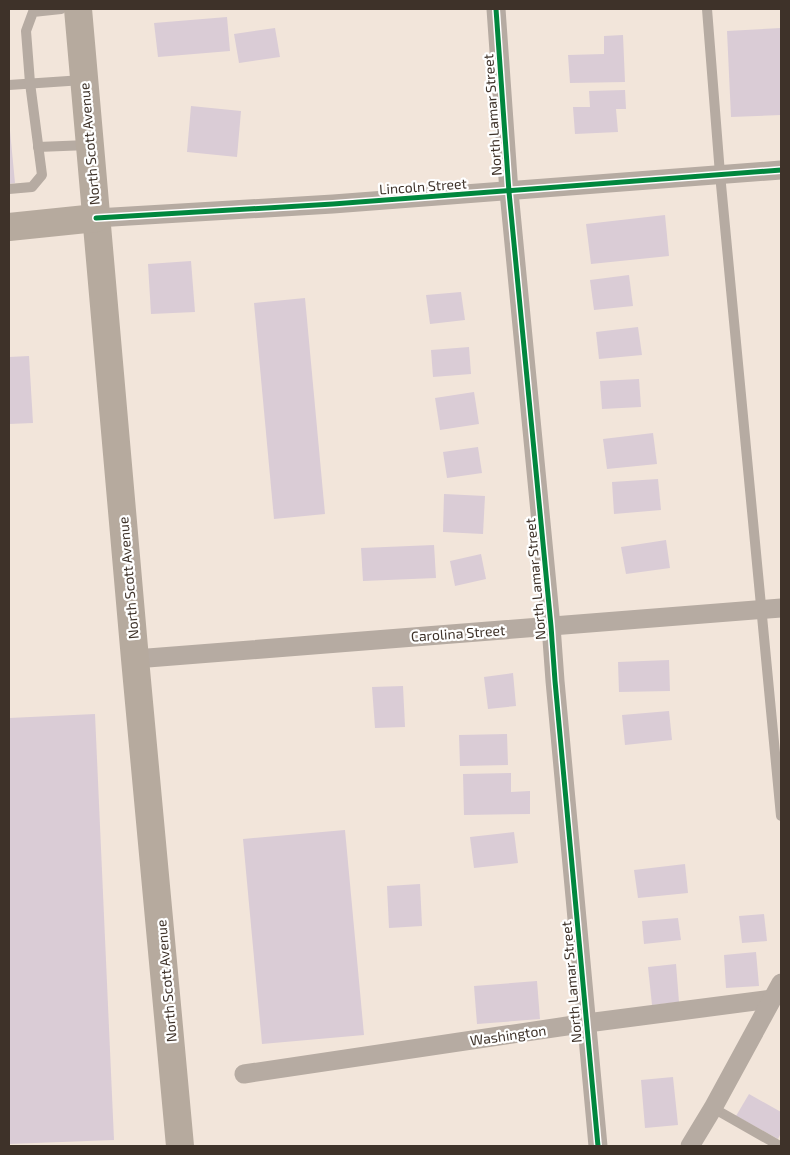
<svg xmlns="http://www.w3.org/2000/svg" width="790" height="1155" viewBox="0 0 790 1155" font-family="'Exo 2',sans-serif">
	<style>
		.building { fill: #daccd6 }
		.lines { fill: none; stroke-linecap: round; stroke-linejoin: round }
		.lane { stroke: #b6aba2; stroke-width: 10 }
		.street { stroke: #b6aba2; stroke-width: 19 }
		.secondary { stroke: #b6aa9e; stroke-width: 28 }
		.cycleway-casing { stroke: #fff; stroke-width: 8 }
		.cycleway { stroke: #00873e; stroke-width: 5 }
		.labels { text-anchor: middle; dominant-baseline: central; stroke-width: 4.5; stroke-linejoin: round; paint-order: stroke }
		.street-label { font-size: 14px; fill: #3e3229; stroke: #fff }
	</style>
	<rect width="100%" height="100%" fill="#f2e5da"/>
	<!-- building -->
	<g class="building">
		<polygon points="227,17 230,51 158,57 154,23"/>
		<polygon points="275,28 280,57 239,63 234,34"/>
		<polygon points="781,28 781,115 731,117 727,31"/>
		<polygon points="623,35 625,82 570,83 568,55 604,54 604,36"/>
		<polygon points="625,90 626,109 616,109 618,132 575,134 573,107 590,107 589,91"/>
		<polygon points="191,106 241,111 237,157 187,152"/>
		<polygon points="9,131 10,131 15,183 9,184"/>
		<polygon points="665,215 669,256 591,264 586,224"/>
		<polygon points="191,261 195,312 151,314 148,264"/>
		<polygon points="629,275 633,306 594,310 590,280"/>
		<polygon points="461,292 465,320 430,324 426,295"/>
		<polygon points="305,298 325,514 274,519 254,303"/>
		<polygon points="638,327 642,355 599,359 596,332"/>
		<polygon points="469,347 471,374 433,377 431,350"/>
		<polygon points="29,356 33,423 9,424 9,357"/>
		<polygon points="639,379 641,407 602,409 600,381"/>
		<polygon points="474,392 479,424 440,430 435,398"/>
		<polygon points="653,433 657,464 607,469 603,439"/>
		<polygon points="478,447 482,473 447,478 443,452"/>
		<polygon points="658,479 661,510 614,514 612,482"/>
		<polygon points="444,494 485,496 483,534 443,532"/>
		<polygon points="666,540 670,568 626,574 621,547"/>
		<polygon points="434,545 436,578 363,581 361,548"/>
		<polygon points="481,554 486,579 455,586 450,561"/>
		<polygon points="669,660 670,691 619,692 618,662"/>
		<polygon points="513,673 516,706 488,709 484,677"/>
		<polygon points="403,686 405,727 375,728 372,687"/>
		<polygon points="669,711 672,740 625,745 622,715"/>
		<polygon points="95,714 114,1140 9,1144 9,718"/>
		<polygon points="507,734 508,765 460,766 459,735"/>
		<polygon points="511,773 511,792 530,791 530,814 464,815 463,774"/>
		<polygon points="345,830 364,1035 262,1044 243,839"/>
		<polygon points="514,832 518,863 474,868 470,837"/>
		<polygon points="685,864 688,893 638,898 634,870"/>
		<polygon points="420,884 422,926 389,928 387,886"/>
		<polygon points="764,914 767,941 742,943 739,916"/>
		<polygon points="678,918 681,940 644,944 642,921"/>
		<polygon points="756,952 759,986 726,988 724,955"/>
		<polygon points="676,964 679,1002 652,1005 648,967"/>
		<polygon points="537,981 540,1019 477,1024 474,986"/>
		<polygon points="673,1077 678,1125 645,1128 641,1080"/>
		<polygon points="749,1094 781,1112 781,1133 778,1139 736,1116"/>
	</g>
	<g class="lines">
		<!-- lane -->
		<g class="lane">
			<polyline points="707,9 720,174 781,816"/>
			<polyline points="9,85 83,80"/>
			<polyline points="38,147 88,145"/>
			<polyline points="9,189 32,187 42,175 30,83 26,31 33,12 61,9"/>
			<polyline points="713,1108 780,1146"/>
		</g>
		<!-- street -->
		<g class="street">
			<polyline points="496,9 509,192 551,626 555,681 598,1146"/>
			<polyline points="96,218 333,204 781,170"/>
			<polyline points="135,659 781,608"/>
			<polyline points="244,1074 587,1023 772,999"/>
			<polyline points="690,1146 713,1108 781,983"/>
		</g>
		<!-- secondary -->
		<g class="secondary">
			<polyline points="78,9 135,659 180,1146"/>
			<polyline points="9,227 96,218"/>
		</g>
		<!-- cycleway casing -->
		<g class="cycleway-casing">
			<g id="cycleway">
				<polyline points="496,9 509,192 551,626 555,681 598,1146"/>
				<polyline points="96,218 333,204 781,170"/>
			</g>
		</g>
		<!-- cycleway -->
		<use href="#cycleway" class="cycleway"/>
	</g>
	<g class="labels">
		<!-- street labels -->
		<g class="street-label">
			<text transform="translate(492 115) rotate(-94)">North Lamar Street</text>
			<text transform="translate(89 144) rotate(-95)">North Scott Avenue</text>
			<text transform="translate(423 186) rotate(-4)">Lincoln Street</text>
			<text transform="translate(128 578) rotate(-95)">North Scott Avenue</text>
			<text transform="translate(535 579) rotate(-95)">North Lamar Street</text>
			<text transform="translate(458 633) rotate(-4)">Carolina Street</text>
			<text transform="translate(166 981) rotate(-95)">North Scott Avenue</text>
			<text transform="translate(571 982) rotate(-95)">North Lamar Street</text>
			<text transform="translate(508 1035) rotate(-8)">Washington</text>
		</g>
	</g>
	<!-- border -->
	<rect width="790" height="1155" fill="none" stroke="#3e3229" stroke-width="20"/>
</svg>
